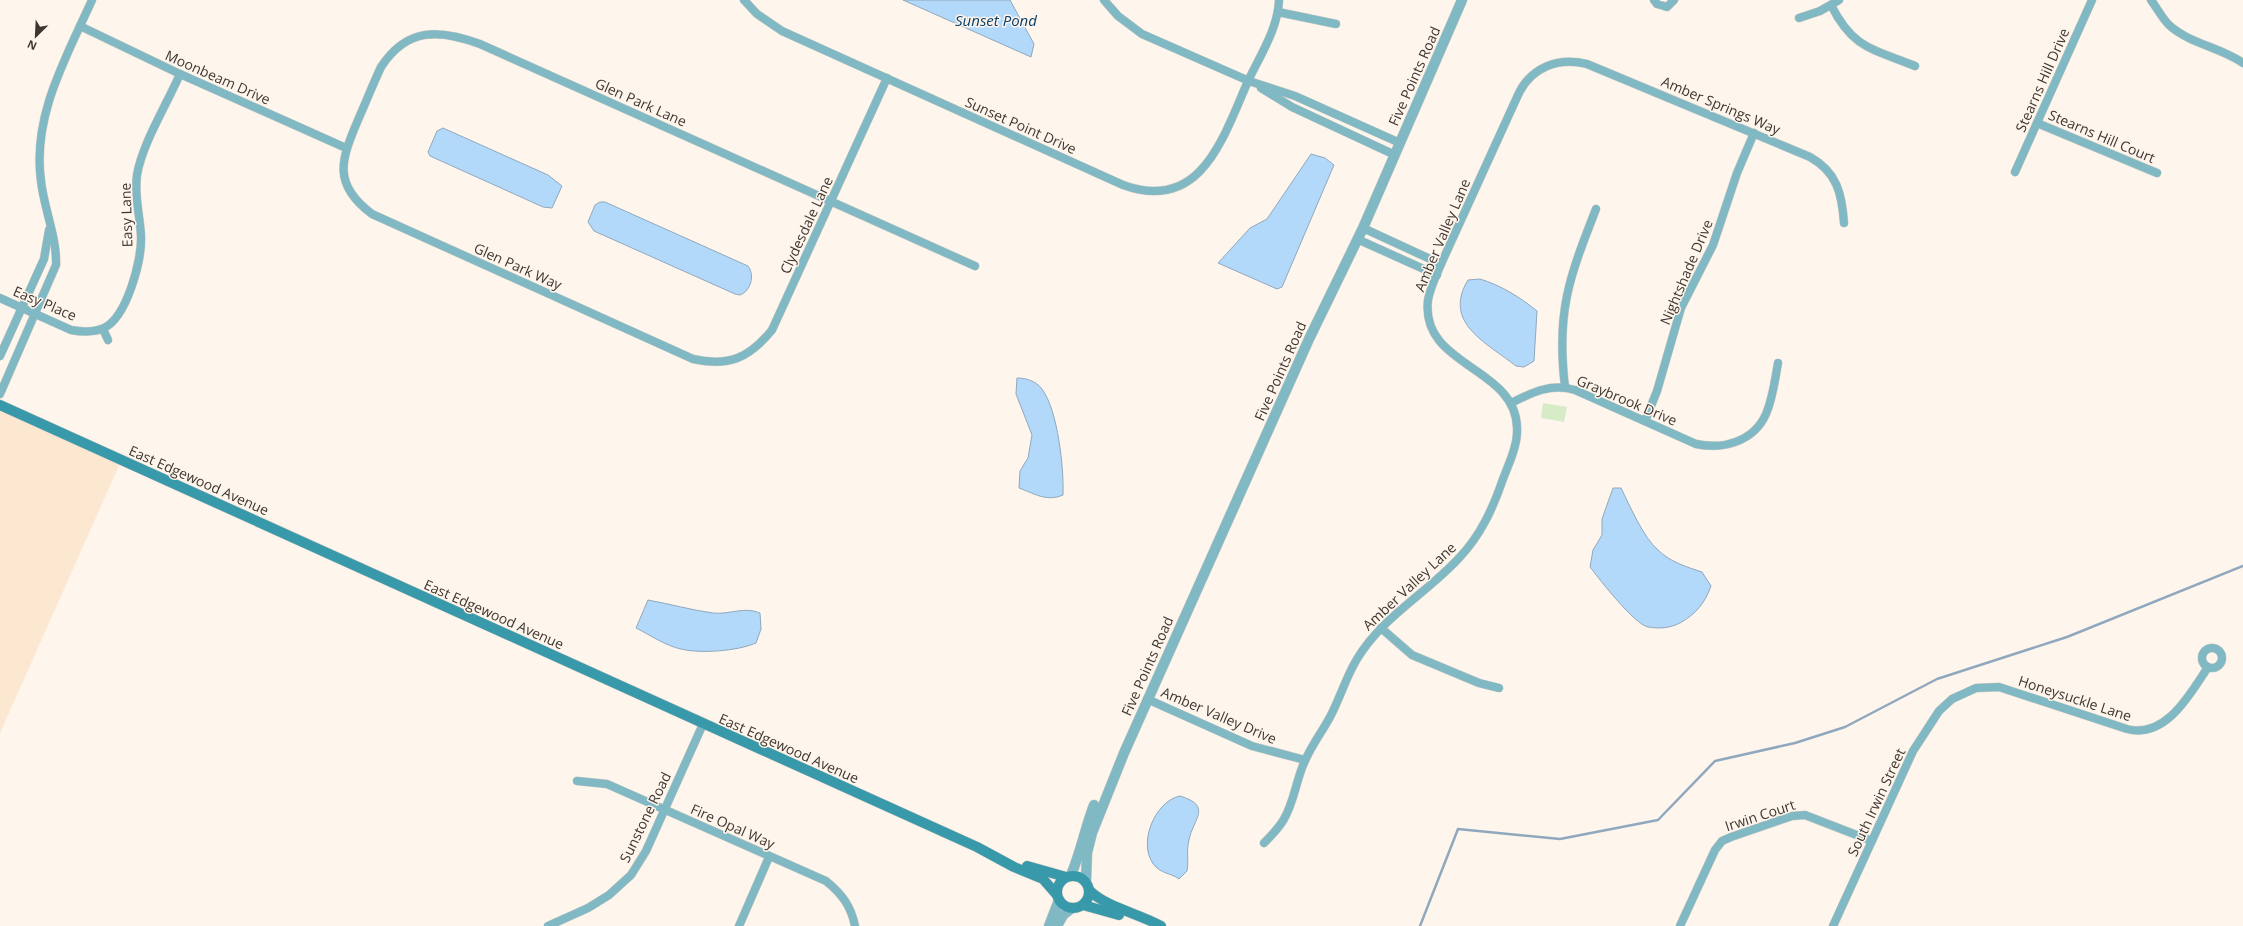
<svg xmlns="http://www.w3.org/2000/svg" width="2243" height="926" viewBox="0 0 2243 926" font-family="'Open Sans',sans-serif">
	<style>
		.built { fill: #fce7d1 }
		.green { fill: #d6ecc7 }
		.water { fill: #b3d9fa; stroke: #90a8bd }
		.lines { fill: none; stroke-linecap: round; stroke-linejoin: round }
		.stream { stroke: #90a8bd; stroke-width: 2.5 }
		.minor-casing { stroke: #d8cfc7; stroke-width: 9 }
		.tertiary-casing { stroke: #d8cfc7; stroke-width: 11 }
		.secondary-casing { stroke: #d8cfc7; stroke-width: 11 }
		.minor { stroke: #80b9c4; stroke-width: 8 }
		.tertiary { stroke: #80b9c4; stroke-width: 10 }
		.secondary { stroke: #3799aa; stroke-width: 10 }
		.labels { text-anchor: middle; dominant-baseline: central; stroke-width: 3; stroke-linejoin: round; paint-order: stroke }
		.street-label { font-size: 14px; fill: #3f372f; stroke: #fef5ed }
		.water-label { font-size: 15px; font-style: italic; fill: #0a4067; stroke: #fef5ed }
	</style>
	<rect width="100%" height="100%" fill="#fef5ed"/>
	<!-- built -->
	<polygon class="built" points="0,406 121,461 0,733"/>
	<!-- green -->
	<polygon class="green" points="1543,403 1567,407 1564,422 1541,418"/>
	<!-- water -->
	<g class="water">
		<polygon points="903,0 1010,0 1034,44 1031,57"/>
		<polygon points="443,128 548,175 562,186 552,208 543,207 430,156 428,152 437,131"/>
		<polygon points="1311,154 1325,158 1334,165 1282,287 1277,289 1218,263 1250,228 1267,219"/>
		<path d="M600,202H605L748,266C755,275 751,291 740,295L735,294L594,231L588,222L595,205Z"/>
		<path d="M1480,279C1500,285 1520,297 1537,311L1534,361L1524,367L1516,366C1487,343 1442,323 1468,280Z"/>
		<path d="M1017,378C1026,378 1036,381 1042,389C1058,411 1064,468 1063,495C1047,502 1035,494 1019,488L1020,471L1028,458L1032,435L1016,394Z"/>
		<path d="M1613,488H1621C1630,506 1643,537 1658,550C1670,562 1687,567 1702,572L1711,586C1705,603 1696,614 1680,623C1670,628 1660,629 1648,627C1634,624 1600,580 1590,567L1593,550L1602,535V519Z"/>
		<path d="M648,600C670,604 691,610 713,613C729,615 744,606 760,613L761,629L756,643C738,651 700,654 681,649C666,646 650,635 636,628Z"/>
		<path d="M1180,796C1213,806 1193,819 1189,840C1186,851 1189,860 1187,871L1179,879C1173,874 1164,874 1157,868C1135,848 1154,801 1180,796Z"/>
	</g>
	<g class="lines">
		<!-- stream -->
		<polyline class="stream" points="1420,926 1458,829 1560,839 1658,820 1715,761 1795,743 1845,727 1937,679 2067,637 2243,566"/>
		<!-- minor casing -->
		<g class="minor-casing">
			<g id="minor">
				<path d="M744,0L757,14L782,31L1123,185C1203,214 1224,134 1249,79C1261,54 1278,28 1279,0"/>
				<polyline points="1104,0 1118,16 1142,34 1249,81 1295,96 1400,143"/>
				<polyline points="1654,0 1657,4 1667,7 1674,0"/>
				<path d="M2151,0C2157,8 2162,18 2169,25C2190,44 2220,47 2243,63"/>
				<path d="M1831,5C1853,49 1873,49 1915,66"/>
				<polyline points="1278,12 1336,24"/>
				<polyline points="1799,18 1820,11 1839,0"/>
				<polyline points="80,26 180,74 346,148"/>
				<path d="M887,78L772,330C749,358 729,367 693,359L372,214C332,184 341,160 358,120C366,102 373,84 381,67C407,27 440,29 480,44C645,118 810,192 975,266"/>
				<polyline points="1261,88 1292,107 1395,155"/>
				<polyline points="2037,123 2157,173"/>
				<polyline points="2015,172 2092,0"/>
				<polyline points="1363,228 1441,264"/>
				<polyline points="1357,239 1437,275"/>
				<path d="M0,298L71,330C82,332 93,333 104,328C127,317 142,260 141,236C140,215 134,196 137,175C142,144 167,104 180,74"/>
				<polyline points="103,329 108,340"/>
				<polyline points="0,356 44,259 49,230"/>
				<path d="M1565,387C1556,312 1569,278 1596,209"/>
				<path d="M0,394L56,265C57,237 44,209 41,181C32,116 66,58 92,0"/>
				<path d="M1511,403C1533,392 1551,383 1575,390L1696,444C1724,450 1754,441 1766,414C1773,398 1775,379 1778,363"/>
				<polyline points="1645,421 1657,391 1681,308 1713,245 1737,173 1754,133"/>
				<polyline points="1381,628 1412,655 1479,683 1499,688"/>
				<circle cx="2212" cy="658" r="10"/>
				<polyline points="1147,699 1252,746 1305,760"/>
				<path d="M577,781L607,784L826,881C842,894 851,906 855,926"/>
				<path d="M1264,843C1271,836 1279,828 1284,819C1294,802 1296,781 1304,763C1311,746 1322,732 1330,717C1340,698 1346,677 1357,659C1382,617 1427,593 1459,558C1481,535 1493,508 1503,479C1509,463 1518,445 1517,428C1516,366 1420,367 1428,300C1430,288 1436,276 1441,264L1518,95C1531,67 1558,57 1587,64L1810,157C1837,172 1842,194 1844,223"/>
				<polyline points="548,926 588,908 609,895 631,875 646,851 703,724"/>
				<polyline points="739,926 769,857"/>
				<polyline points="1680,926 1715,850 1722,841 1731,837 1792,816 1805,815 1872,841"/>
				<path d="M1833,926L1913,751L1939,711L1952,699L1976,688L1999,687L2127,729C2166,739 2190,694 2208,667"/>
			</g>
		</g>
		<!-- tertiary casing -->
		<g class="tertiary-casing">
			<g id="tertiary">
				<path d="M1071,875C1081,852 1085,828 1094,805"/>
				<polyline points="1086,881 1087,853 1092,833 1124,753 1309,339 1363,228 1462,0"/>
				<polyline points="1049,926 1059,900"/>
				<polyline points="1057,926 1063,915 1072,908"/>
			</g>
		</g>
		<!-- secondary casing -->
		<g class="secondary-casing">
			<g id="secondary">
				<polyline points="0,405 977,847 1014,867 1043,879 1057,895"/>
				<polyline points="1027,866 1066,877"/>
				<circle cx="1073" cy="892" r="16"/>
				<path d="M1090,891C1106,907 1140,914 1161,926"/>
				<polyline points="1083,905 1119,915"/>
			</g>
		</g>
		<!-- minor -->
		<use href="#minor" class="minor"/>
		<!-- tertiary -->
		<use href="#tertiary" class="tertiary"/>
		<!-- secondary -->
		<use href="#secondary" class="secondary"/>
	</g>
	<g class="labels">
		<!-- street labels -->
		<g class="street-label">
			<text transform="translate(1414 76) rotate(-66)">Five Points Road</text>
			<text transform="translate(218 77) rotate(24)">Moonbeam Drive</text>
			<text transform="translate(2042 80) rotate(-66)">Stearns Hill Drive</text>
			<text transform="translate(641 102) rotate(24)">Glen Park Lane</text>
			<text transform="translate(1721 105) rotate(23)">Amber Springs Way</text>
			<text transform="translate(1021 125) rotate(24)">Sunset Point Drive</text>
			<text transform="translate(2102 136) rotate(23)">Stearns Hill Court</text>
			<text transform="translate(126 215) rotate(-92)">Easy Lane</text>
			<text transform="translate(806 225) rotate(-65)">Clydesdale Lane</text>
			<text transform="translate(1442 235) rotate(-67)">Amber Valley Lane</text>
			<text transform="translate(518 266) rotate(24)">Glen Park Way</text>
			<text transform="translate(1686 272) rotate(-67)">Nightshade Drive</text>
			<text transform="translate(45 303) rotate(23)">Easy Place</text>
			<text transform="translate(1280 371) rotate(-66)">Five Points Road</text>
			<text transform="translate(1627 400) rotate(23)">Graybrook Drive</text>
			<text transform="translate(199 480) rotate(24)">East Edgewood Avenue</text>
			<text transform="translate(1409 586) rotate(-43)">Amber Valley Lane</text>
			<text transform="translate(494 614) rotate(24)">East Edgewood Avenue</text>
			<text transform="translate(1147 666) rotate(-66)">Five Points Road</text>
			<text transform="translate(2075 698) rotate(18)">Honeysuckle Lane</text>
			<text transform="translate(1219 715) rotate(23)">Amber Valley Drive</text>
			<text transform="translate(789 748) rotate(24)">East Edgewood Avenue</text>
			<text transform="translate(1876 802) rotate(-65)">South Irwin Street</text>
			<text transform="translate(1760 815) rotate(-18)">Irwin Court</text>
			<text transform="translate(645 817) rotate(-64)">Sunstone Road</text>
			<text transform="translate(733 826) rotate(24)">Fire Opal Way</text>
		</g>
		<!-- water labels -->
		<g class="water-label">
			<text x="996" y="20">Sunset Pond</text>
		</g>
	</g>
	<!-- north arrow -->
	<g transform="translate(36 36) rotate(204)" stroke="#fef5ed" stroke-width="3" paint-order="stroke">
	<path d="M0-3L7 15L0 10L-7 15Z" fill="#3f372f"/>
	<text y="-6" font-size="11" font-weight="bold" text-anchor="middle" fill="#3f372f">N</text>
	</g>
</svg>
